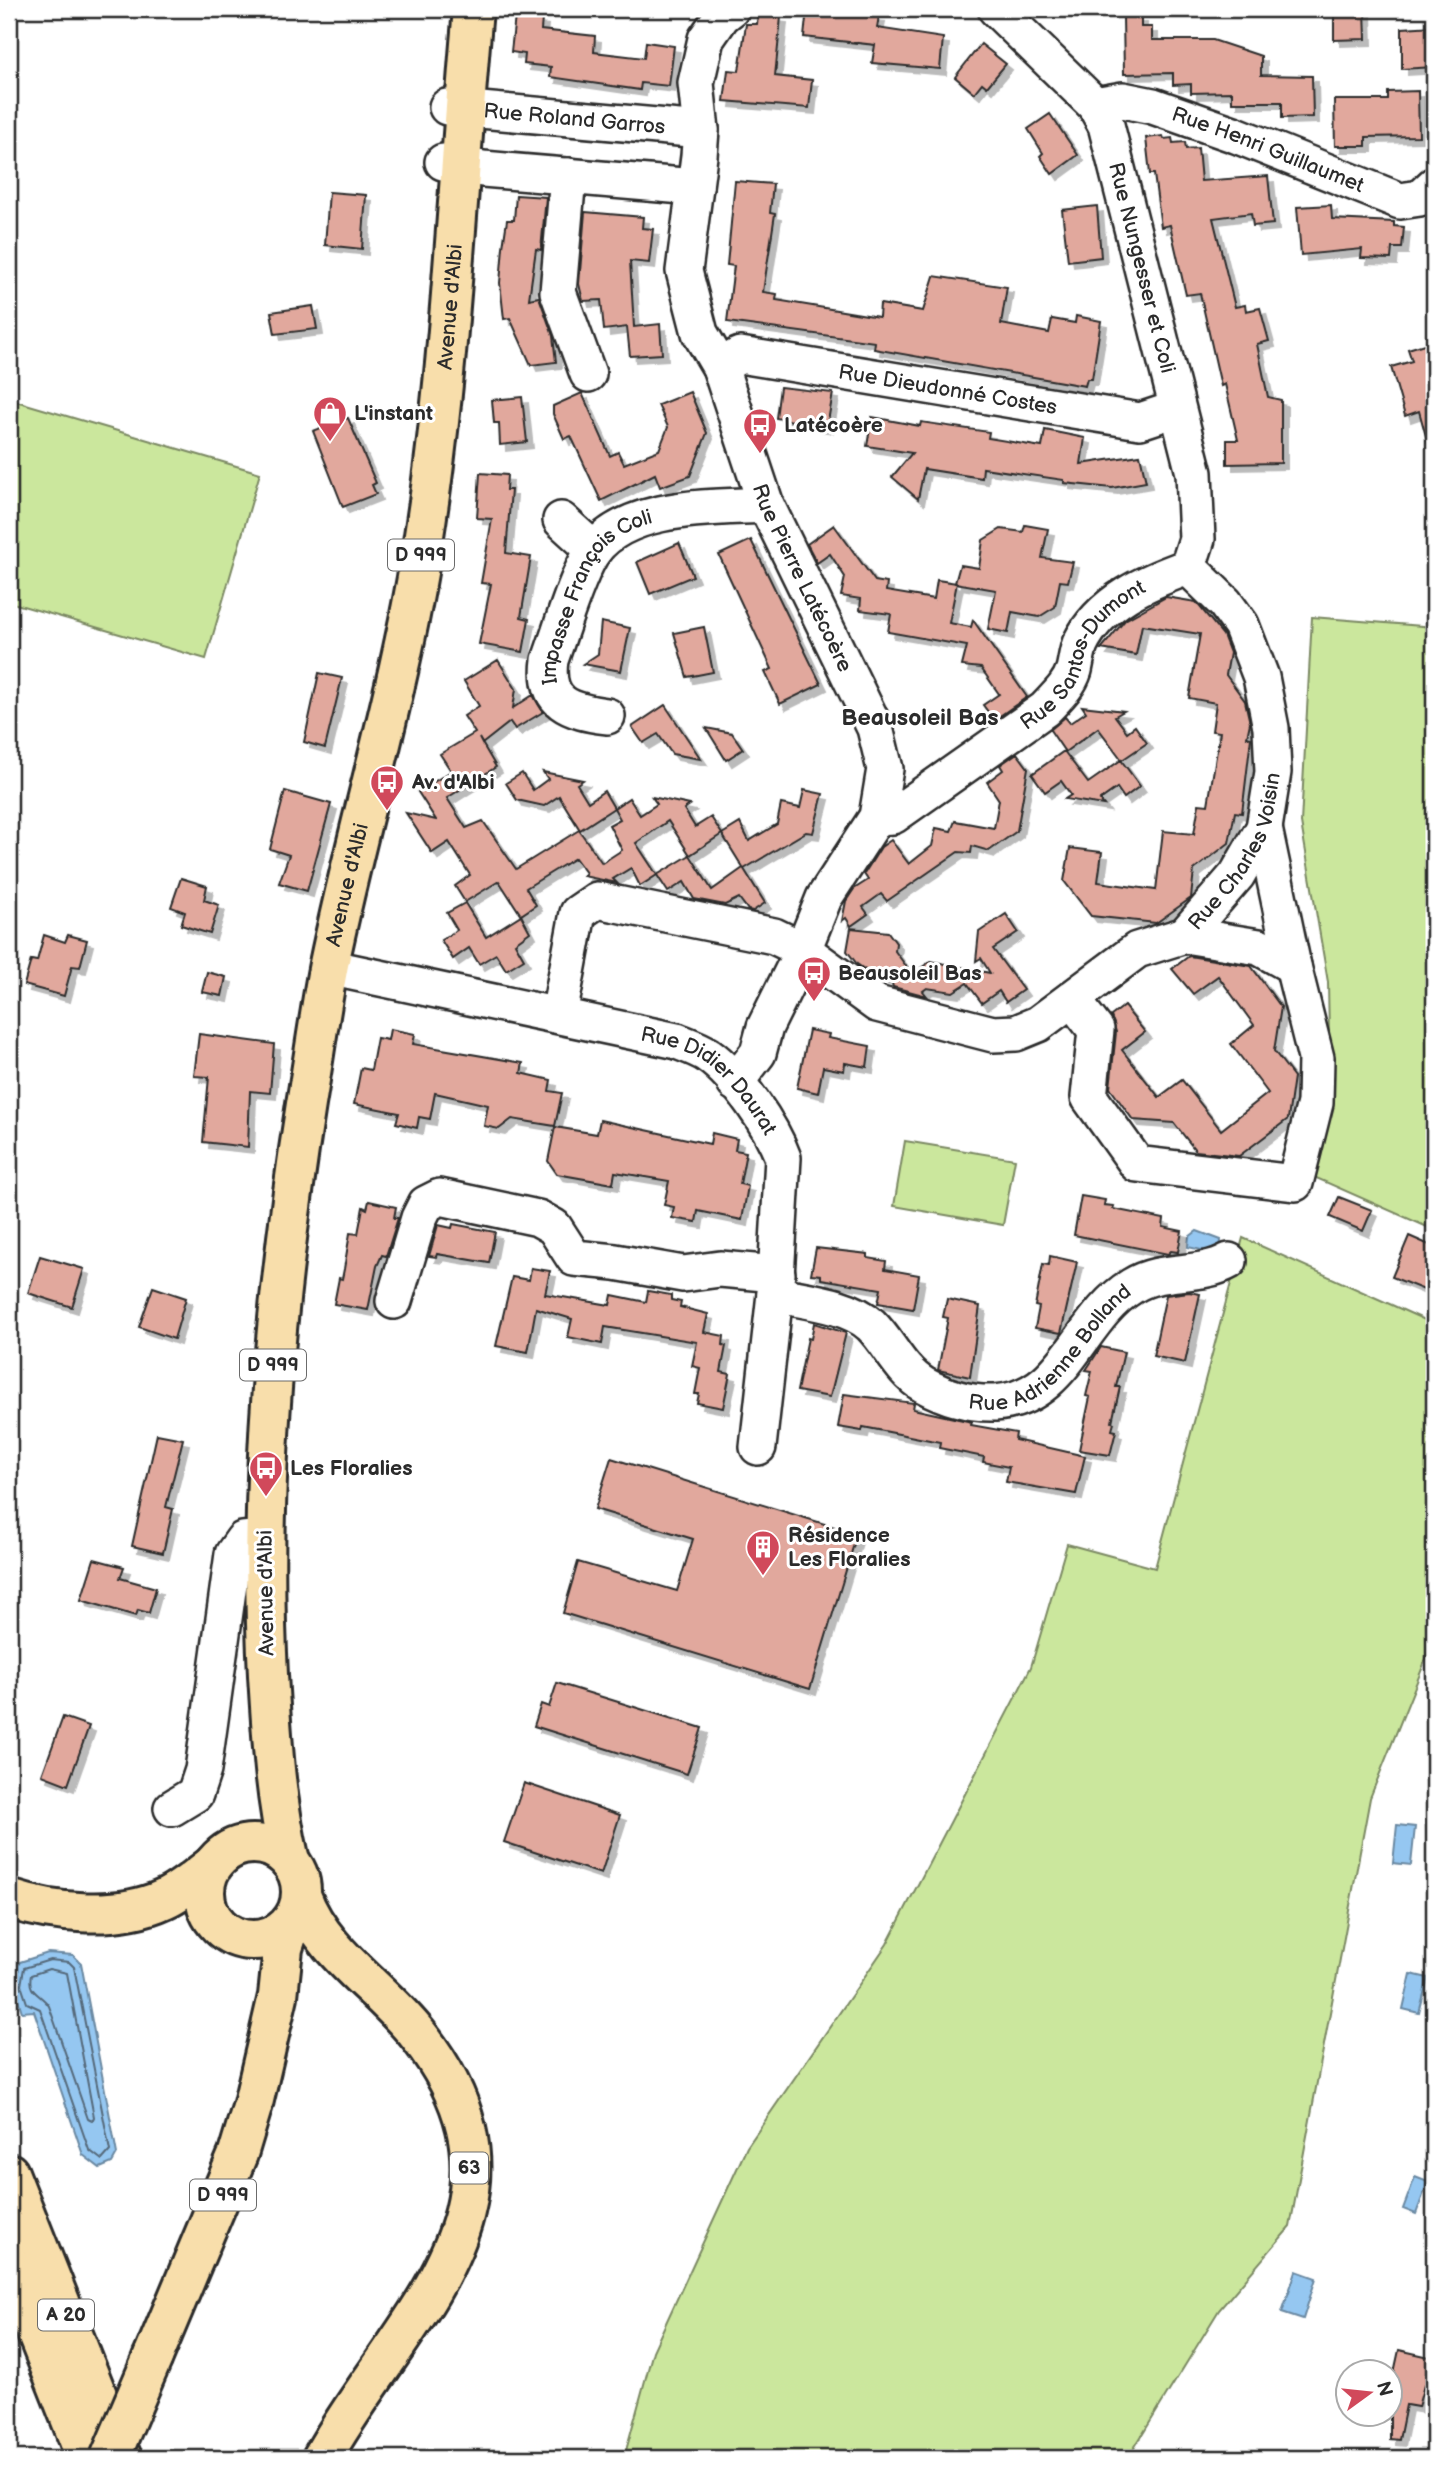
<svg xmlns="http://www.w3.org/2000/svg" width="1443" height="2467" viewBox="0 0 1443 2467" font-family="'Balsamiq Sans',sans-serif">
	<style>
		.green { fill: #cbe79d; stroke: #7b8964; stroke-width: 2 }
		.water { fill: #95c7f1; stroke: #6b89a2; stroke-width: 2 }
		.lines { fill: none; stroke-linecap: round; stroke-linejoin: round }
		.shore { stroke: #55697a; stroke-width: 2 }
		.building { fill: #e1a89d; stroke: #2b2b2b; stroke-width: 2; filter: url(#shadow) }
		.minor-casing { stroke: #2b2b2b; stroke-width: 40 }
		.major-casing { stroke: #2b2b2b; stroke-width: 44 }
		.highway-casing { stroke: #2b2b2b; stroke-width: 44 }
		.minor { stroke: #fff; stroke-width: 35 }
		.major { stroke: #f8deab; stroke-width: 38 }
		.highway { stroke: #f8deab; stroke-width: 38 }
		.major-bridge-casing { stroke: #2b2b2b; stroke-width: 44; stroke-linecap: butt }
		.major-bridge { stroke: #f8deab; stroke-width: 38 }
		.labels { text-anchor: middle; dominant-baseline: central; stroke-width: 6; stroke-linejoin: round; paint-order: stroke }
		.shield { fill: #fff; stroke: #6b6b6b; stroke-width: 2 }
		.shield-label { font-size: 19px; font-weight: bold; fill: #2b2b2b }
		.street-label { font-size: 21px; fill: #2b2b2b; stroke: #fff }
		.poi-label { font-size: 21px; font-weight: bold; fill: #2b2b2b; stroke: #fff; text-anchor: start }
		.neighbourhood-label { font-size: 23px; font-weight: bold; fill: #2b2b2b; stroke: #fff }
	</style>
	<defs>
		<filter id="shadow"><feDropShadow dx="6" dy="6" stdDeviation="0" flood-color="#0004"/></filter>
	</defs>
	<rect width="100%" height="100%" fill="#fff"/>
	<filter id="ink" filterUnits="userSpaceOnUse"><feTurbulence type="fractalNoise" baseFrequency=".0143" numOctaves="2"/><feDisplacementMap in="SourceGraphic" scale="14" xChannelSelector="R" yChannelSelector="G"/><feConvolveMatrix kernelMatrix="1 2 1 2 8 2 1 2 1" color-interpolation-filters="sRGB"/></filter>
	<g filter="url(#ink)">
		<!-- green -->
		<g class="green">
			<polygon points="9,399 260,473 206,659 9,602"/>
			<polygon points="1312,617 1434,627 1434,1230 1314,1177 1330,1088 1328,982 1301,823"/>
			<polygon points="905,1141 1015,1159 1003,1225 894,1206"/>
			<polygon points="1243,1238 1434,1324 1434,1481 1428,1485 1434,1510 1434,1639 1370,1798 1290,2227 1219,2310 1128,2458 624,2458 653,2351 747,2147 887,1944 1031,1667 1067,1544 1155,1568"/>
		</g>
		<!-- water -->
		<g class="water">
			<polygon points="1197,1231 1221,1240 1220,1250 1206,1251 1188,1247 1189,1237"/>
			<polygon points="1397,1825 1415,1827 1411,1865 1393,1863"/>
			<polygon points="48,1953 73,1955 81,1963 117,2154 112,2163 100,2168 83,2155 34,2011 22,2012 14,1986 14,1968 20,1962"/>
			<polygon points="1411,1974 1428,1978 1419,2013 1403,2009"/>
			<polygon points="1415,2177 1428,2182 1416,2214 1403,2209"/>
			<polygon points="1296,2271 1316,2278 1303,2319 1282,2312"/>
		</g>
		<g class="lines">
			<!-- shore -->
			<g class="shore">
				<polygon points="50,1960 69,1962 74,1967 110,2151 102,2160 89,2150 40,2009 27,2003 21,1985 24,1968"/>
				<path d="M49,1969L67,1973L94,2117L92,2121L88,2119L49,2006C41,1993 27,1994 31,1975Z"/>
			</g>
		</g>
		<!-- building -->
		<g class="building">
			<polygon points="807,9 855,10 855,14 879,16 877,28 943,38 940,69 872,63 875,45 804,37"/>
			<polygon points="1334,9 1365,9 1366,39 1334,40"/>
			<polygon points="758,14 781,17 775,76 812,80 809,108 724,101 728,70 739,71 746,24 757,24"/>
			<polygon points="515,16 542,19 541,30 595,36 594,52 644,58 646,42 674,46 669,86 641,83 640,90 550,77 551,67 524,64 525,54 511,52"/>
			<polygon points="1123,17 1141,17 1141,27 1152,27 1152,40 1213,40 1261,56 1261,75 1312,76 1313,117 1282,118 1282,102 1232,102 1232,92 1191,93 1191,84 1173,85 1173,73 1124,74"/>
			<polygon points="1434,26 1434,67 1402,69 1402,28"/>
			<polygon points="981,44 1006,64 987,87 982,83 974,93 955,77"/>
			<polygon points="1418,91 1419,136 1366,137 1366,146 1335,146 1334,100 1388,100 1388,92"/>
			<polygon points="1050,114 1078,155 1052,174 1040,156 1043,153 1028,129"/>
			<polygon points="1163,136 1164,139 1172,138 1173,143 1185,142 1186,149 1198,148 1201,181 1268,176 1273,224 1253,226 1251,213 1213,218 1235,307 1245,305 1246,311 1260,308 1269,341 1257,344 1268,397 1281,400 1281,463 1227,464 1227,440 1238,440 1225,384 1221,386 1200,293 1186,295 1170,225 1161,227 1154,174 1150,174 1146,138"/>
			<polygon points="735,181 773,184 770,213 775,214 763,292 777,294 776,300 879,317 880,304 923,311 934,276 1007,287 1001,324 1049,333 1052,319 1075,323 1076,316 1101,321 1092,379 1087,379 1085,386 874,349 875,342 727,322 734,266 727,265"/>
			<polygon points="329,192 366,195 362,249 325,245"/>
			<polygon points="516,195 546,197 541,250 536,249 529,299 539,297 553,336 556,362 531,365 510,318 504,319 500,283 503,247 507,220 514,220"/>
			<polygon points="1331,205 1332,219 1394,222 1394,226 1404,227 1402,248 1392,248 1391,259 1361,258 1362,249 1301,255 1297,207"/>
			<polygon points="1097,206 1101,257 1068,261 1062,210"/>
			<polygon points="585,212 643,217 642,228 653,229 649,263 630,261 634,327 660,324 662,354 630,356 627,327 604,330 601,300 583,301 579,284"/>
			<polygon points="313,306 317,329 275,334 271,312"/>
			<polygon points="1434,341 1434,446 1429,447 1419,411 1405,416 1391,367 1412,361 1408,349"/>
			<polygon points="780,387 833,393 827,427 776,418"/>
			<polygon points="690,392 707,433 690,476 660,487 655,474 601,501 571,436 564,439 553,414 553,406 582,393 610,456 618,452 624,464 659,450 668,427 658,405"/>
			<polygon points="522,397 527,442 500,445 499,423 494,423 492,400"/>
			<polygon points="872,417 920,426 921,422 989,432 988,438 1042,447 1045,430 1085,438 1081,464 1140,455 1146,482 1112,488 1064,483 1064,480 983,468 982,478 924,469 918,499 892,477 912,453 867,446"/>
			<polygon points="348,418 376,483 372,485 376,494 343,507 313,431"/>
			<polygon points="480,473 507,475 506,490 511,490 506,553 531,557 521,617 529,619 523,652 479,644 491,584 481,583 492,519 477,518"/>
			<polygon points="834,525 875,581 887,583 886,591 934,599 937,580 957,583 949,623 971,627 973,620 1027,697 994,720 983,705 999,694 981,668 962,666 967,646 888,632 891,614 860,610 861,599 841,596 845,577 830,554 817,563 807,544"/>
			<polygon points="1025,525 1048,529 1042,558 1073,562 1068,582 1060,581 1055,607 1039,617 1012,612 1008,633 988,629 996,590 955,583 960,565 979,568 983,540 1001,529 1023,532"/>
			<polygon points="751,540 821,684 780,704 765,672 772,669 719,555"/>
			<polygon points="679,543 693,576 650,594 637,562"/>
			<polygon points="1166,597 1196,602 1223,635 1230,653 1226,675 1245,701 1250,723 1247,737 1251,738 1242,813 1235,812 1229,843 1194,870 1191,898 1156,923 1091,916 1064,881 1070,848 1102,852 1098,882 1156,890 1163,831 1194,834 1199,804 1208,805 1220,732 1212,731 1216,703 1189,698 1200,634 1142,625 1136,655 1101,649 1125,620"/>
			<polygon points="601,622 630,628 621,671 583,664 598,654"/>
			<polygon points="704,627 713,672 687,677 674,633"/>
			<polygon points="498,660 516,689 513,708 533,695 543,712 515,729 510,722 482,744 479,738 496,767 447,798 466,828 483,821 516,869 579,830 602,863 622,850 609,825 620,819 614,808 629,798 640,815 657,804 652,797 690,805 684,809 695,827 711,817 722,834 690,855 668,821 636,843 657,875 640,886 631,868 613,879 617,883 583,876 586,873 575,858 526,888 536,905 521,915 499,881 465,902 455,886 470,875 449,842 432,853 406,813 436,820 418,792 451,771 440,754 475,733 464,716 479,706 464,681"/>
			<polygon points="319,673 342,678 325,748 304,742"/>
			<polygon points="665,705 701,759 672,754 658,734 643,743 632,727"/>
			<polygon points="1082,706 1124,711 1115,716 1127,732 1135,726 1147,743 1122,760 1098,728 1065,752 1050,730 1065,717 1070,723 1086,712"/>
			<polygon points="706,728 732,733 743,749 726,760"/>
			<polygon points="1064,751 1088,783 1121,760 1140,786 1124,798 1117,788 1100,800 1104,805 1065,799 1071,795 1061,781 1045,792 1032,774"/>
			<polygon points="1017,753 1028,768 1017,831 989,851 972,846 971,853 958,852 887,901 881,894 863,907 868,914 851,926 846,918 842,921 846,901 854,889 868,880 864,874 881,847 891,840 909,864 932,846 936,828 951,831 955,821 994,828 999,800 987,782 1003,770 1000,765"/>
			<polygon points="543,772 583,780 577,784 588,802 604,791 614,808 580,830 559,796 544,806 517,800 506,783 522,773 533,790 548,779"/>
			<polygon points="804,790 823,794 813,833 806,832 744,869 765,903 753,911 748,910 739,898 725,905 694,899 684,882 668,892 657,875 690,855 712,890 743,868 722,834 740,823 749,841 777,824 781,804 800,808"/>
			<polygon points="285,791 331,804 307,891 279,883 289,855 270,849"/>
			<polygon points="181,878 207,886 204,900 219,905 210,934 181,925 185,912 171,907"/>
			<polygon points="465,903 486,937 521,915 530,932 515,943 524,959 506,970 496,954 479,964 469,948 453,959 441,940 457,930 447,913"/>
			<polygon points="1006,914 1018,932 993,949 1023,990 1006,1002 999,991 982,1003 967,983 953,992 927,988 923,991 927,996 893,987 891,980 875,977 857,964 847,951 851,928 888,932 896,943 895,951 912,974 931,961 990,973 981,958 976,961 979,932"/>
			<polygon points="44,935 65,942 68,935 87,940 80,967 72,966 64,996 24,985 31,960 37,961"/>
			<polygon points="1189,956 1251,966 1281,1007 1274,1051 1294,1077 1288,1119 1239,1156 1196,1151 1174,1123 1133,1120 1110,1088 1116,1032 1111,1016 1124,1006 1145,1032 1122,1050 1159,1097 1182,1080 1221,1130 1268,1093 1231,1044 1254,1025 1218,976 1193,994 1172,969"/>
			<polygon points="207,972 226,977 222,996 202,992"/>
			<polygon points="390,1029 415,1034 413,1044 523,1063 521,1073 551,1080 549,1091 562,1093 555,1126 512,1119 499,1129 484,1126 488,1105 435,1093 430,1119 419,1117 417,1128 396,1123 399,1113 354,1104 361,1068 371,1070 377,1038 388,1040"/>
			<polygon points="809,1030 829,1034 828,1038 870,1046 867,1067 845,1063 844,1071 823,1067 818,1093 797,1088"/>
			<polygon points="199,1034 274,1044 270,1093 250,1091 248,1147 203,1142 209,1077 194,1076"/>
			<polygon points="600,1120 710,1144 712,1133 737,1139 735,1150 746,1152 740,1184 748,1186 742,1220 698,1211 696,1222 672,1218 674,1207 664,1205 669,1181 615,1172 613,1184 557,1174 548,1161 555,1127 597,1134"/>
			<polygon points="1081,1196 1105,1200 1104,1205 1114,1206 1113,1209 1164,1219 1163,1227 1182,1231 1178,1252 1171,1251 1168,1254 1074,1235"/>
			<polygon points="1339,1197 1372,1210 1363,1231 1330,1217"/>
			<polygon points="369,1201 396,1207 394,1218 398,1218 386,1256 382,1255 377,1266 368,1310 334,1304 339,1278 342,1279 344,1269 350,1233 358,1234 363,1207 367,1209"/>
			<polygon points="453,1224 495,1232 489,1263 437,1254 436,1257 429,1256 438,1225 452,1228"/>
			<polygon points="1409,1236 1434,1247 1434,1294 1392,1277"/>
			<polygon points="816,1248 868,1254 868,1258 886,1261 885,1269 919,1275 913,1309 878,1303 881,1289 821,1279 821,1275 811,1274"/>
			<polygon points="40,1256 84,1269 72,1307 28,1293"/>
			<polygon points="1050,1256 1077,1262 1061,1333 1035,1328 1039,1307 1035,1306 1043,1264 1049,1265"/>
			<polygon points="531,1268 550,1271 545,1294 610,1305 612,1295 646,1302 648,1291 671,1295 671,1300 681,1302 680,1307 708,1314 704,1332 724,1336 723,1345 726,1346 721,1372 730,1374 723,1408 697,1403 699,1394 695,1394 700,1368 692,1366 697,1342 605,1327 602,1344 568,1337 572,1319 536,1308 528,1352 496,1346 512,1277 529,1280"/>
			<polygon points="153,1287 186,1298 174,1339 139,1327"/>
			<polygon points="1189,1292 1200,1294 1185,1363 1153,1356 1166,1295"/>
			<polygon points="947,1299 980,1306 970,1377 938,1370 948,1318 943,1317"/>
			<polygon points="814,1323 846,1333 830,1397 797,1391 808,1338 811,1339"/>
			<polygon points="1101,1347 1124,1352 1116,1387 1120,1387 1112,1422 1114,1423 1112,1430 1116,1431 1110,1455 1079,1450 1090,1397 1086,1396 1092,1371 1086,1370"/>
			<polygon points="844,1394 914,1403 913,1409 972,1422 971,1425 1016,1433 1015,1440 1085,1456 1076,1494 1006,1482 1009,1467 983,1462 984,1457 939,1448 940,1442 863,1427 862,1431 838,1427"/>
			<polygon points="157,1434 183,1439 166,1507 173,1509 163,1553 132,1546"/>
			<polygon points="611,1458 857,1534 810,1689 563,1613 578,1562 677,1591 693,1539 595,1509"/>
			<polygon points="94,1559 124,1567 120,1578 156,1588 149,1613 138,1610 136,1616 81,1600"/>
			<polygon points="557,1683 702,1728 687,1774 534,1726 541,1704 549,1707"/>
			<polygon points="63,1717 89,1726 68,1785 42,1775"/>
			<polygon points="524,1783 620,1815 601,1874 504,1842"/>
			<polygon points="1399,2350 1434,2358 1434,2366 1429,2386 1424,2385 1418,2407 1406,2405 1399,2440 1390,2439 1390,2391"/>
		</g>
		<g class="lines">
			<!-- minor casing -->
			<g class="minor-casing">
				<g id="minor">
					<path id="s1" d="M731,9L722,16L706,39L696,83L701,130L699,156L684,271L700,333L720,367L766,505L875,728L885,769L877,817L824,898L803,950L765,1027L758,1053L735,1083"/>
					<path id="s2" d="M996,9L1095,105L1106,125L1194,473L1197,539L1188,567"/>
					<path id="s3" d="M1095,105L1123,100L1153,106L1236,135L1400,201L1420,198L1434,185"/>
					<path id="s4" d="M447,107L701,130"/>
					<polyline points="443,162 483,169 695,187"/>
					<polyline points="568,176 558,292 588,374"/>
					<path id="s5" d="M720,367L740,355L1140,421L1176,409"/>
					<polyline points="561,520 594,550"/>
					<path id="s6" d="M607,716C570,711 544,704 550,660C560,633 578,571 594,550C629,504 714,508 766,505"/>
					<path id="s7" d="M877,817L893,816L1045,709C1056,697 1069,686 1074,670C1076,662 1077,652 1080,644C1101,601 1146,582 1188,567"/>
					<polyline points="1264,828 1293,966"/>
					<path id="s8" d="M328,967L677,1041C687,1045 699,1049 708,1055C737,1076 771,1125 783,1158L775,1294L758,1447"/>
					<polyline points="1072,999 1096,1030 1089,1097 1137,1164 1295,1183 1315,1103 1316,1058 1293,966 1259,947 1185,935"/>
					<path id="s9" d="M559,1015L578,913L597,900L774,936L803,950L877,1004L993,1034L1016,1033L1038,1024L1137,950L1185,935L1237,875L1264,828L1273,772L1271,728L1261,677L1241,625L1225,603L1188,567"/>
					<path id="s10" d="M775,1294C805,1301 848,1304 871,1325C890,1344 900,1371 924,1385C946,1397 970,1404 995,1403C1067,1398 1078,1319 1132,1286C1162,1267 1199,1278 1229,1261"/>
					<polyline points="394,1301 419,1218 426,1204 440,1197 538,1218 554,1227 574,1258 615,1262 683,1274 720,1269 777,1274"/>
					<polyline points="172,1808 195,1794 203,1770 233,1554 243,1540 263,1538"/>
				</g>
			</g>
			<!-- major casing -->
			<g class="major-casing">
				<g id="major">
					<circle cx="253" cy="1892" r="48"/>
					<path id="s11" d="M290,1861C275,1798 272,1738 268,1675C258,1483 276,1293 306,1104C314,1057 320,1010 329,964C358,823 401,685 423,542C451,366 457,187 473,9"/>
					<polyline points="153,2357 238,2154 253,2104 278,1996 283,1948 292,1921"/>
				</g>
			</g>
			<!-- highway casing -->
			<g class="highway-casing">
				<g id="highway">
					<path d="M301,1895C323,1955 381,1987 419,2036C550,2204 399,2319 322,2458"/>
					<path d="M9,1899C54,1914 119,1920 164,1899C182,1891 197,1877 213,1865"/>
					<polyline points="9,2173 122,2458"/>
					<polyline points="9,2263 86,2458"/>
				</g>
			</g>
			<!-- minor -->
			<use href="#minor" class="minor"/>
			<!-- major -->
			<use href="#major" class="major"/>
			<!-- highway -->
			<use href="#highway" class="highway"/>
			<!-- major-bridge casing -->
			<g class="major-bridge-casing">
				<polyline id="major-bridge" points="110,2458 153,2357"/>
			</g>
			<!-- major-bridge -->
			<use href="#major-bridge" class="major-bridge"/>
		</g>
	</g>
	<!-- icons -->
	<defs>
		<g id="shop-pin" transform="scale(1.75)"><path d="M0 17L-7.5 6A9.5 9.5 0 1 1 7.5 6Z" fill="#d1495b" stroke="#fff"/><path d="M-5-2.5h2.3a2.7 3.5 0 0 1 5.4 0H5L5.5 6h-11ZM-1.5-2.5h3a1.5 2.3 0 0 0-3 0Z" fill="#fff"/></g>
		<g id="bus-pin" transform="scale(1.75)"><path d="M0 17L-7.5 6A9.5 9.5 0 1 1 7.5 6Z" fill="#d1495b" stroke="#fff"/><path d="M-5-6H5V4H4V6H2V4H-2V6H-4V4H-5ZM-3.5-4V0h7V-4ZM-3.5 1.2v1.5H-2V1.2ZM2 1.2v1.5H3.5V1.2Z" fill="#fff"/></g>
		<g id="building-pin" transform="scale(1.75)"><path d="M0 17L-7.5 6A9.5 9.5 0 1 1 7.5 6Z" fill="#d1495b" stroke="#fff"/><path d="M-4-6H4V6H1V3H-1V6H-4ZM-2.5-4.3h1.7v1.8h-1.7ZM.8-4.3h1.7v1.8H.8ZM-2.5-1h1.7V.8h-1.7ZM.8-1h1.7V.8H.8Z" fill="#fff"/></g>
	</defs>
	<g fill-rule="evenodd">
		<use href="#shop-pin" x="330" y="413"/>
		<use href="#bus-pin" x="760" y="425"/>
		<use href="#bus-pin" x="387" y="782"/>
		<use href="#bus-pin" x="814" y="973"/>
		<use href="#bus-pin" x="266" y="1468"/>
		<use href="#building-pin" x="763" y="1547"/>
	</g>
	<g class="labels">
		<!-- shield labels -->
		<g class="shield">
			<rect x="388" y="539.5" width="66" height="31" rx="5"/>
			<rect x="240" y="1349.5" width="66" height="31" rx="5"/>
			<rect x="450" y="2152.5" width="38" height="31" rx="5"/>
			<rect x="190" y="2179.5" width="66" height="31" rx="5"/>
			<rect x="38" y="2299.5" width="56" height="31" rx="5"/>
		</g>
		<g class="shield-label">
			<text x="421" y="555">D 999</text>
			<text x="273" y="1365">D 999</text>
			<text x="469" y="2168">63</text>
			<text x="223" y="2195">D 999</text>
			<text x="66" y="2315">A 20</text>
		</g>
		<!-- street labels -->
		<g class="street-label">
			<text stroke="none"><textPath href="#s4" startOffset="128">Rue Roland Garros</textPath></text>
			<text stroke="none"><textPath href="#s3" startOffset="182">Rue Henri Guillaumet</textPath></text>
			<text stroke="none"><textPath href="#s2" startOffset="308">Rue Nungesser et Coli</textPath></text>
			<text stroke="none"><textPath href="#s11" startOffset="1572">Avenue d'Albi</textPath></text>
			<text stroke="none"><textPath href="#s5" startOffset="234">Rue Dieudonné Costes</textPath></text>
			<text stroke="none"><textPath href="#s1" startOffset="604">Rue Pierre Latécoère</textPath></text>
			<text stroke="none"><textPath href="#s6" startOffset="175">Impasse François Coli</textPath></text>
			<text stroke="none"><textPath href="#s7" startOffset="270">Rue Santos-Dumont</textPath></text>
			<text stroke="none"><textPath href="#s9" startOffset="872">Rue Charles Voisin</textPath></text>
			<text stroke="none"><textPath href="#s11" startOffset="984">Avenue d'Albi</textPath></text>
			<text stroke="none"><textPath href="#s8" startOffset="406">Rue Didier Daurat</textPath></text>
			<text stroke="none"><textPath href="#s10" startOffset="334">Rue Adrienne Bolland</textPath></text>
			<text transform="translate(266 1593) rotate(-91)">Avenue d'Albi</text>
		</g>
		<!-- poi labels -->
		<g class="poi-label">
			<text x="354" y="413">L'instant</text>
			<text x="784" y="425">Latécoère</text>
			<text x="412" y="782">Av. d'Albi</text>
			<text x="838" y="973">Beausoleil Bas</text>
			<text x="290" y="1468">Les Floralies</text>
			<text x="788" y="1535">Résidence<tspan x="788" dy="24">Les Floralies</tspan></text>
		</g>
		<!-- neighbourhood labels -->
		<g class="neighbourhood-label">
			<text x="920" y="718">Beausoleil Bas</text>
		</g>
	</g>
	<!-- margin -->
	<rect width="1443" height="2467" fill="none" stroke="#fff" stroke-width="35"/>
	<rect x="18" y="18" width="1408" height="2432" fill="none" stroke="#2b2b2b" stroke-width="2.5" filter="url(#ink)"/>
	<!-- north arrow -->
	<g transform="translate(1369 2393) rotate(75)"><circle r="33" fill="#ffffff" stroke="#aaaaaa" stroke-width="2"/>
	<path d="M0-5L12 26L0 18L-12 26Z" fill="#d1495b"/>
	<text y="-10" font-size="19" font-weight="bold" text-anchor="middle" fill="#2b2b2b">N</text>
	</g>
</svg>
